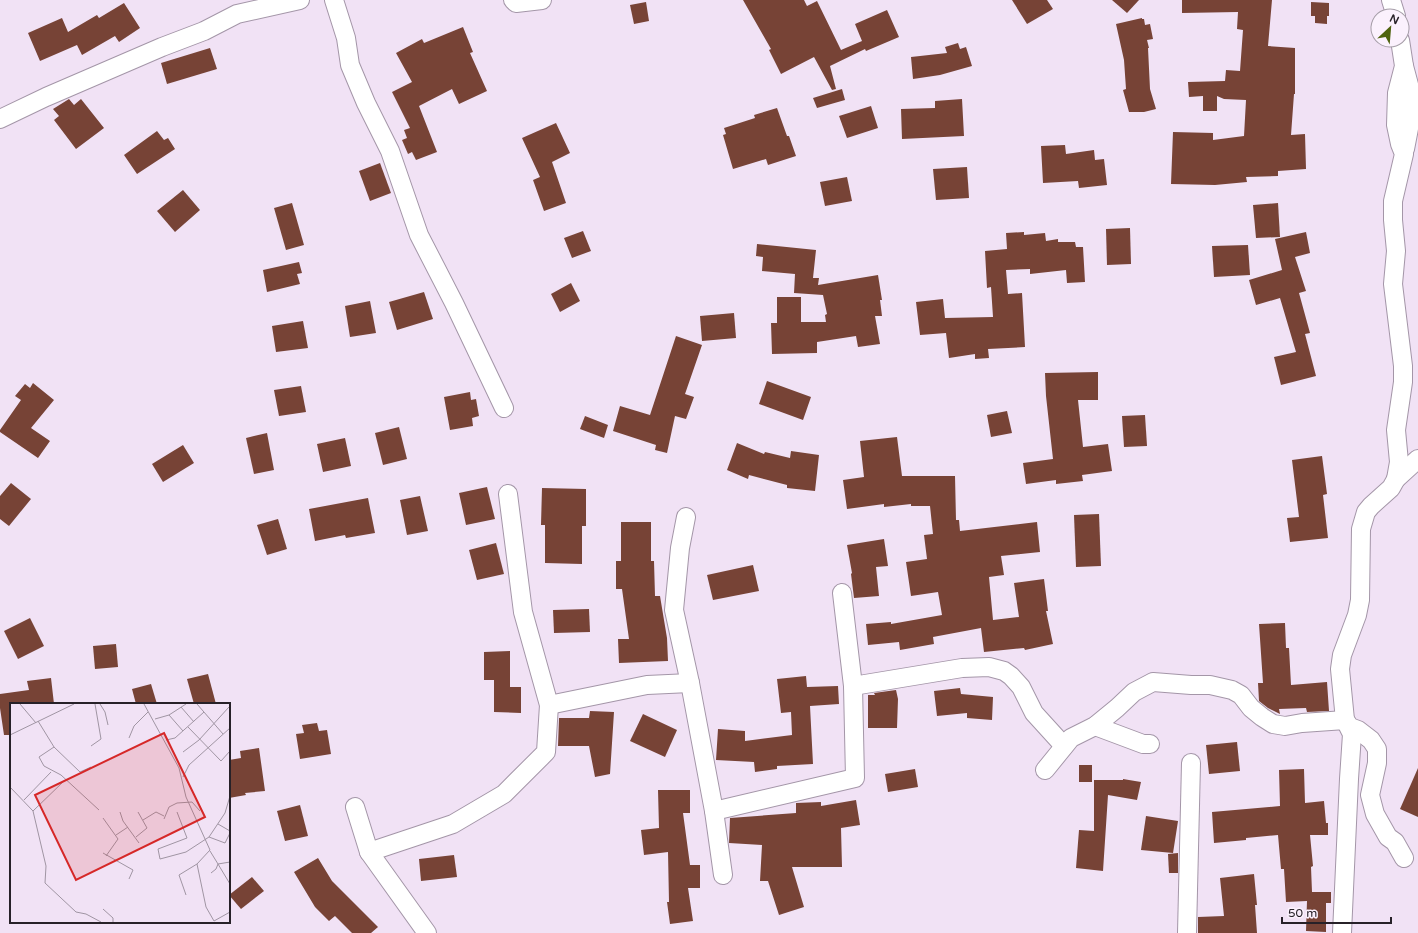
<svg xmlns="http://www.w3.org/2000/svg" width="1418" height="933" viewBox="0 0 1418 933" font-family="'Varela Round',sans-serif">
	<style>
		.building { fill: #774336 }
		.lines { fill: none; stroke-linecap: round; stroke-linejoin: round }
		.minor-casing { stroke: #a496a8; stroke-width: 20 }
		.minor { stroke: #fff; stroke-width: 18 }
		.inset-road { fill: none; stroke: #a095a3; stroke-width: 1 }
		.view { fill: #d62828; fill-opacity: 0.15; stroke: #d62828; stroke-width: 2 }
		.inset-edge { fill: none; stroke: #272128; stroke-width: 2 }
	</style>
	<rect width="100%" height="100%" fill="#f1e2f5"/>
	<!-- building -->
	<g class="building">
		<polygon points="743,0 804,0 807,6 817,1 841,50 862,41 855,24 887,10 899,37 866,51 865,49 830,66 836,89 832,90 814,57 781,74 769,50 771,49"/>
		<polygon points="1012,0 1047,0 1053,9 1027,24"/>
		<polygon points="1112,0 1139,0 1127,13"/>
		<polygon points="1182,0 1272,0 1268,46 1295,48 1295,94 1294,94 1291,135 1305,134 1306,169 1278,171 1278,176 1246,177 1247,182 1215,185 1171,184 1173,132 1213,133 1213,140 1244,136 1246,100 1224,99 1217,96 1217,111 1203,111 1203,96 1189,97 1188,82 1225,81 1226,70 1240,71 1243,30 1237,29 1238,12 1182,13"/>
		<polygon points="646,2 649,21 634,24 630,5"/>
		<polygon points="1311,2 1329,3 1329,16 1327,16 1327,24 1315,23 1315,16 1311,16"/>
		<polygon points="124,3 140,28 119,42 115,36 82,55 77,45 40,61 28,33 62,18 68,32 97,15 99,18"/>
		<polygon points="1142,18 1142,19 1144,19 1145,25 1150,24 1153,39 1147,40 1149,48 1148,48 1150,89 1156,109 1144,112 1129,112 1123,90 1126,89 1124,60 1116,24"/>
		<polygon points="463,27 473,52 470,53 487,91 459,104 452,89 419,106 437,152 416,160 412,152 408,154 402,140 407,138 404,130 410,128 392,92 412,82 396,53 422,39 424,43"/>
		<polygon points="958,43 960,49 966,47 972,66 940,75 913,79 911,57 947,53 945,47"/>
		<polygon points="210,48 217,69 167,84 161,63"/>
		<polygon points="842,89 845,100 817,108 813,98"/>
		<polygon points="69,99 74,105 81,99 104,128 76,149 54,120 59,116 53,109"/>
		<polygon points="962,99 964,136 902,139 901,109 935,108 935,101"/>
		<polygon points="871,106 878,128 847,138 839,116"/>
		<polygon points="777,108 787,136 789,136 796,156 768,165 766,159 733,169 723,135 726,134 724,128 755,118 754,115"/>
		<polygon points="556,123 570,153 552,162 566,203 544,211 533,180 540,177 522,138"/>
		<polygon points="157,131 164,140 168,138 175,149 137,174 124,155"/>
		<polygon points="1065,145 1066,154 1094,150 1095,160 1104,159 1107,185 1079,188 1078,181 1043,183 1041,146"/>
		<polygon points="380,163 391,193 370,201 359,171"/>
		<polygon points="967,167 969,198 936,200 933,169"/>
		<polygon points="847,177 852,201 825,206 820,182"/>
		<polygon points="183,190 200,210 175,232 157,211"/>
		<polygon points="292,203 304,245 286,250 274,208"/>
		<polygon points="1278,203 1280,237 1256,238 1253,205"/>
		<polygon points="1130,228 1131,264 1107,265 1106,229"/>
		<polygon points="583,231 591,251 572,258 564,238"/>
		<polygon points="1024,232 1024,235 1045,233 1046,241 1058,239 1058,242 1075,242 1076,247 1083,247 1085,282 1067,283 1066,270 1030,274 1030,269 1006,270 1008,294 1022,293 1025,347 988,349 989,358 975,359 975,354 949,358 946,333 920,335 916,302 943,299 945,318 993,317 991,287 987,288 985,251 1007,249 1006,233"/>
		<polygon points="1306,232 1310,253 1295,257 1306,291 1299,293 1310,333 1305,334 1316,376 1281,385 1274,357 1296,352 1280,298 1256,305 1249,280 1282,270 1275,239"/>
		<polygon points="757,244 816,250 813,278 819,278 818,285 878,275 882,300 880,300 882,316 875,316 880,344 858,347 856,336 817,342 817,353 772,354 771,323 777,323 777,297 801,297 801,322 826,322 825,315 827,314 823,295 794,293 795,274 762,271 763,257 756,256"/>
		<polygon points="1248,245 1250,275 1214,277 1212,246"/>
		<polygon points="299,262 302,273 297,274 300,284 267,292 263,270"/>
		<polygon points="571,283 580,301 560,312 551,294"/>
		<polygon points="424,292 433,319 397,330 389,302"/>
		<polygon points="370,301 376,333 350,337 345,306"/>
		<polygon points="734,313 736,338 702,341 700,316"/>
		<polygon points="303,321 308,348 276,352 272,326"/>
		<polygon points="676,336 702,345 685,394 694,397 686,419 675,416 667,453 655,450 656,445 613,431 620,406 650,415"/>
		<polygon points="1098,372 1098,400 1078,400 1083,447 1108,444 1112,471 1082,475 1083,481 1056,484 1056,480 1026,484 1023,463 1053,459 1046,396 1045,373"/>
		<polygon points="767,381 811,397 803,420 759,404"/>
		<polygon points="33,383 54,400 31,428 50,441 38,458 0,432 0,430 21,400 15,396 25,384 30,388"/>
		<polygon points="301,386 306,412 279,416 274,390"/>
		<polygon points="470,392 471,400 476,399 479,416 472,418 473,426 450,430 444,397"/>
		<polygon points="1007,411 1012,433 991,437 987,415"/>
		<polygon points="1145,415 1147,446 1124,447 1122,416"/>
		<polygon points="585,416 608,425 604,438 580,429"/>
		<polygon points="399,427 407,459 383,465 375,433"/>
		<polygon points="267,433 274,470 254,474 246,438"/>
		<polygon points="897,437 902,476 955,476 956,520 959,520 960,531 1037,522 1040,552 1001,556 1004,575 989,577 993,620 1019,617 1014,583 1044,579 1048,611 1046,611 1053,644 1025,650 1024,648 984,652 981,628 933,637 934,644 900,650 899,642 868,645 866,624 891,622 891,624 942,615 938,592 911,596 906,562 927,559 924,535 933,534 930,506 911,506 911,504 884,507 884,504 847,509 843,480 864,477 860,441"/>
		<polygon points="345,438 351,466 323,472 317,444"/>
		<polygon points="737,443 764,454 765,452 790,458 791,451 819,455 815,491 787,488 787,485 749,475 748,479 727,470"/>
		<polygon points="183,445 194,463 163,482 152,464"/>
		<polygon points="1322,456 1327,494 1323,495 1328,538 1290,542 1287,518 1299,517 1292,460"/>
		<polygon points="11,483 31,499 9,526 0,519 0,496"/>
		<polygon points="487,487 495,519 466,525 459,493"/>
		<polygon points="542,488 586,489 586,526 582,526 582,564 545,563 545,525 541,525"/>
		<polygon points="420,496 428,531 407,535 400,500"/>
		<polygon points="368,498 375,533 346,538 345,535 315,541 309,509"/>
		<polygon points="1099,514 1101,566 1076,567 1074,515"/>
		<polygon points="278,519 287,549 267,555 257,525"/>
		<polygon points="621,522 651,522 651,561 654,561 655,596 660,596 667,638 668,661 619,663 618,639 629,639 622,589 616,589 616,561 621,561"/>
		<polygon points="884,539 888,566 876,567 879,596 854,598 851,574 852,573 847,545"/>
		<polygon points="496,543 504,574 477,580 469,550"/>
		<polygon points="753,565 759,591 713,600 707,575"/>
		<polygon points="589,609 590,632 554,633 553,610"/>
		<polygon points="30,618 44,646 18,659 4,631"/>
		<polygon points="1285,623 1286,648 1289,648 1291,685 1327,682 1329,711 1307,712 1306,708 1279,709 1280,714 1268,708 1259,701 1258,683 1263,683 1259,624"/>
		<polygon points="116,644 118,667 95,669 93,646"/>
		<polygon points="510,651 510,687 521,687 521,713 494,712 494,680 484,680 484,652"/>
		<polygon points="208,674 216,704 194,704 187,679"/>
		<polygon points="806,676 807,687 838,686 839,704 810,706 813,764 777,766 777,769 755,772 754,762 716,760 718,729 745,731 745,741 792,735 791,712 781,713 777,679"/>
		<polygon points="51,678 54,704 11,704 11,735 4,735 0,708 0,694 29,690 27,681"/>
		<polygon points="151,684 157,704 136,704 132,689"/>
		<polygon points="960,688 961,694 993,697 992,720 967,718 967,713 937,716 934,691"/>
		<polygon points="896,690 898,699 897,728 868,728 868,695 875,695 874,693"/>
		<polygon points="590,711 614,712 610,774 595,777 589,746 558,746 559,718 589,718"/>
		<polygon points="643,714 677,730 665,757 630,741"/>
		<polygon points="317,723 319,731 327,730 331,754 300,759 296,734 304,733 302,725"/>
		<polygon points="1237,742 1240,771 1209,774 1206,745"/>
		<polygon points="259,748 265,791 245,793 246,795 229,798 229,760 241,758 240,751"/>
		<rect x="1079" y="765" width="13" height="17"/>
		<polygon points="1418,768 1418,817 1400,809"/>
		<polygon points="915,769 918,787 888,792 885,774"/>
		<polygon points="1304,769 1305,803 1324,801 1326,823 1328,823 1328,835 1310,835 1313,866 1311,867 1312,892 1331,892 1331,903 1326,903 1326,932 1306,931 1307,901 1286,902 1284,869 1281,869 1278,835 1246,838 1246,840 1214,843 1212,812 1280,806 1279,770"/>
		<polygon points="1123,779 1141,782 1137,800 1108,795 1103,871 1076,868 1079,830 1094,831 1094,780 1123,780"/>
		<polygon points="658,790 690,790 690,813 683,813 690,865 700,865 700,888 688,888 693,921 670,924 667,902 669,902 668,852 644,855 641,830 659,828"/>
		<polygon points="856,800 860,825 841,828 842,867 792,867 804,907 779,915 768,881 760,881 762,845 729,843 730,818 796,813 796,803 821,802 821,806"/>
		<polygon points="300,805 308,836 285,841 277,811"/>
		<polygon points="1146,816 1178,821 1173,853 1141,850"/>
		<polygon points="1178,853 1178,873 1169,873 1168,854"/>
		<polygon points="454,855 457,877 421,881 419,859"/>
		<polygon points="318,858 332,881 378,927 371,933 352,933 335,916 329,921 315,907 294,872"/>
		<polygon points="1254,874 1257,905 1255,905 1257,933 1198,933 1198,917 1224,916 1220,878"/>
		<polygon points="252,877 264,891 241,909 229,895"/>
	</g>
	<g class="lines">
		<!-- minor casing -->
		<g class="minor-casing">
			<g id="minor">
				<polyline points="334,0 346,38 350,65 366,103 390,151 419,235 454,303 504,408"/>
				<polyline points="513,0 516,3 542,0"/>
				<polyline points="1391,0 1396,16"/>
				<polyline points="1404,66 1412,96 1413,108 1405,149"/>
				<polyline points="0,119 46,97 162,47 204,31 237,14 300,0"/>
				<polyline points="1396,479 1418,459"/>
				<polyline points="686,517 680,548 674,610 690,683 714,811 723,875"/>
				<polyline points="853,686 962,668 989,667 1004,671 1011,676 1021,687 1034,713 1064,746"/>
				<polyline points="549,705 647,685 690,683"/>
				<polyline points="1095,726 1143,744 1150,744"/>
				<polyline points="1045,770 1071,738 1095,726 1117,708 1134,692 1153,682 1191,685 1210,685 1232,690 1241,695 1251,708 1262,717 1273,724 1285,726 1302,723 1345,720 1350,727 1358,730 1371,740 1377,749 1377,763 1370,795 1375,814 1388,837 1395,842 1404,858"/>
				<polyline points="355,807 369,852 427,933"/>
				<polyline points="714,811 855,778 853,686 842,593"/>
				<polyline points="369,852 453,824 504,794 546,752 549,705 523,612 508,494"/>
				<polyline points="1187,933 1191,763"/>
				<polyline points="1342,933 1349,779 1352,734 1345,720 1340,669 1342,655 1357,615 1360,600 1361,529 1366,512 1371,506 1391,488 1396,479 1399,462 1396,430 1403,382 1403,366 1393,284 1396,251 1393,220 1393,201 1404,154 1400,144 1396,125 1397,93 1404,66 1400,40"/>
			</g>
		</g>
		<!-- minor -->
		<use href="#minor" class="minor"/>
	</g>
	<!-- overview -->
	<g transform="translate(10 703)">
		<rect width="220" height="220" fill="#f1e2f5"/>
		<path class="inset-road" d="M10,1L26,20M90,1L95,9L98,22M134,1L169,65L176,94L200,147L187,161L196,204L204,218L220,209M187,1L213,31M171,4L184,19M159,12L173,28M145,16L159,12L176,1M28,18L44,44L29,54L34,63L51,72L89,107M178,24L211,58L220,48M0,32L64,1M119,35L124,23L138,9M156,37L165,35L194,9M81,43L91,36L85,1M44,44L70,69L81,64M173,49L189,37L219,4M173,74L179,62L220,25M0,84L23,108L36,163L35,180L66,209L76,211L91,219M14,97L41,69M23,108L55,77M110,109L113,118L129,140M167,109L177,135L148,146L150,156L176,149L199,134L215,110L220,93M93,115L108,136L96,153M154,116L159,104L167,100L182,99L190,108M133,117L146,109L154,113M208,121L220,128M106,132L118,124M126,134L137,125L128,109M199,134L215,140L220,130M200,148L208,161L206,166L201,170M93,150L123,167L119,176M220,159L208,161L220,181M176,192L169,172L187,161M93,206L103,215V219"/>
		<path class="view" d="M154,30L195,114L66,177L25,92Z"/>
		<rect width="220" height="220" class="inset-edge"/>
	</g>
	<!-- north arrow -->
	<g transform="translate(1390 28) rotate(26)"><circle r="19" fill="#fbf1fd" stroke="#a69ea8"/>
	<path d="M0-3L7 15L0 10L-7 15Z" fill="#4f630f"/>
	<text y="-6" font-size="11" font-weight="bold" text-anchor="middle" fill="#272128">N</text>
	</g>
	<!-- scale -->
	<path d="M1282 917v6h109v-6" fill="none" stroke="#272128" stroke-width="2"/>
	<text x="1288" y="917" font-size="12" fill="#272128" stroke="#fbf1fd" stroke-width="3" paint-order="stroke">50 m</text>
</svg>
